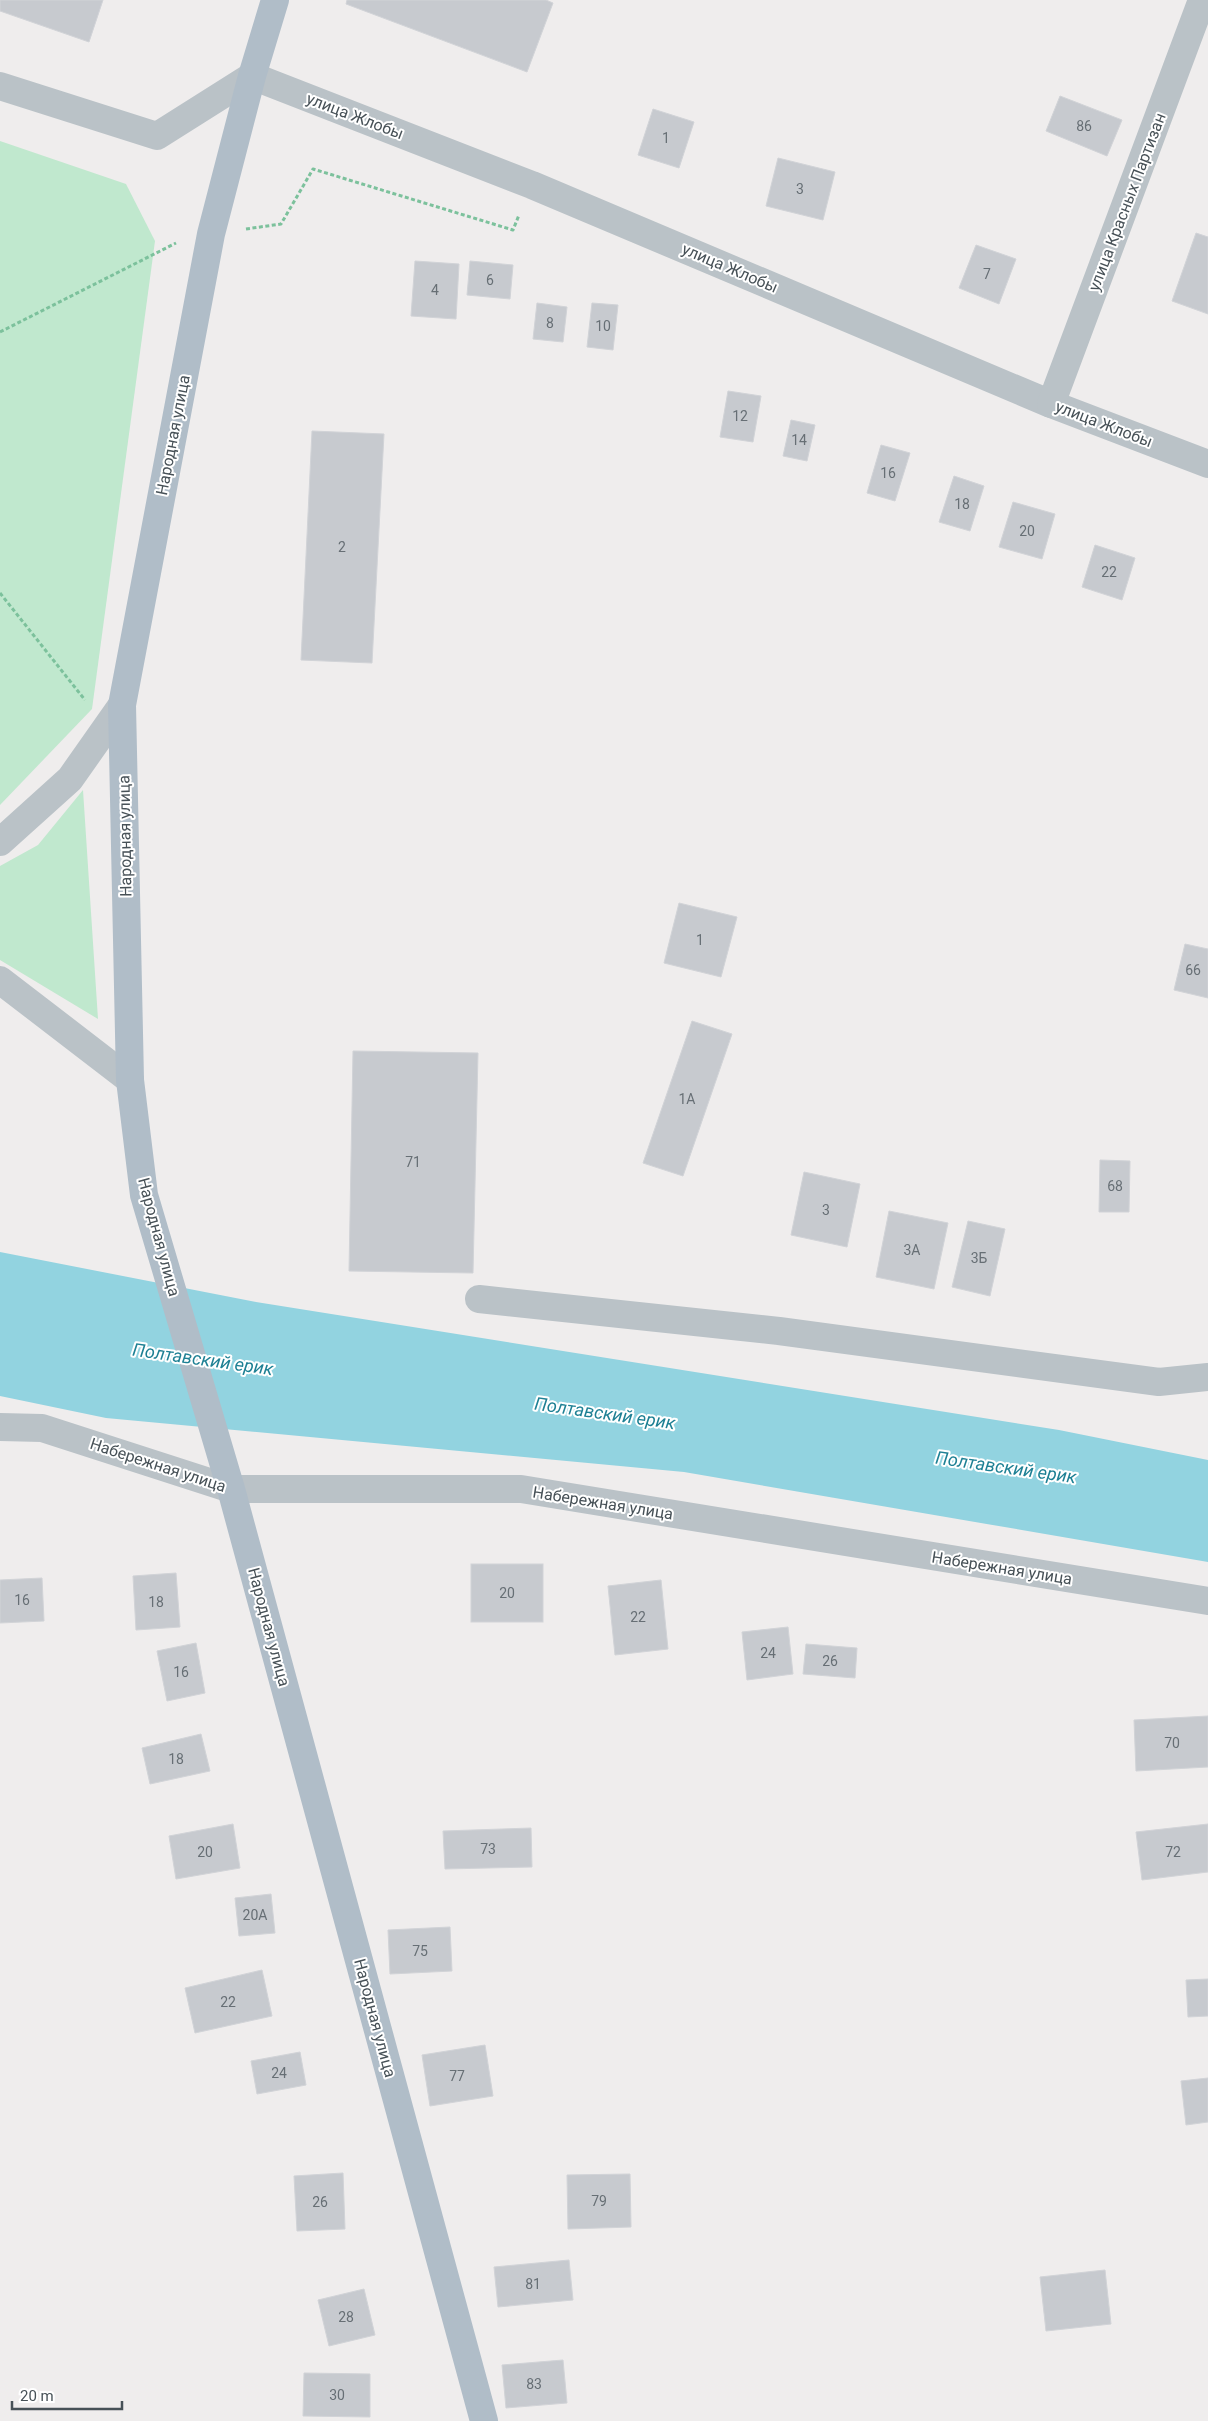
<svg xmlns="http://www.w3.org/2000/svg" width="1208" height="2421" viewBox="0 0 1208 2421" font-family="Roboto,sans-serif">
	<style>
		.green { fill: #c0e8ce }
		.water { fill: #92d3e0 }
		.building { fill: #c7cacf; stroke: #d1d3d7 }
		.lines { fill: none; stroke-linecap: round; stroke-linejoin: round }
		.path { stroke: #7cc19c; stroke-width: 3; stroke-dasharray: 4 2.5; stroke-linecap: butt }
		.minor { stroke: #bac2c7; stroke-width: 28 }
		.major { stroke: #b0bdc8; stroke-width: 28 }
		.labels { text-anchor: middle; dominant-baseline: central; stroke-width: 4; stroke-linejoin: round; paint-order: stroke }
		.number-label { font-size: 14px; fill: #676f75 }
		.street-label { font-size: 16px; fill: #475157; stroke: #fff }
		.water-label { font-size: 18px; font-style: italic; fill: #1e8094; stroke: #fff }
	</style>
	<rect width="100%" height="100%" fill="#efeded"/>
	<!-- green -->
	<g class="green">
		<polygon points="0,141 126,184 155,241 92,709 0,805"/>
		<polygon points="83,790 98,1019 0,960 0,866 38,845"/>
	</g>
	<!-- water -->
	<polygon class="water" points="0,1252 256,1302 1059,1430 1208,1460 1208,1562 684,1472 106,1418 0,1396"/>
	<!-- building -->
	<g class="building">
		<polygon points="0,0 103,0 89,42 0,11"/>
		<polygon points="347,0 546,0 553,3 527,72 346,4"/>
		<polygon points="1060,96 1122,120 1107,156 1046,131"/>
		<polygon points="653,109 694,122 679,168 638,155"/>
		<polygon points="778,158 835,172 823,220 766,206"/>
		<polygon points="1196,233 1208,237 1208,314 1172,301"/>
		<polygon points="976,245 1016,259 999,304 959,288"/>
		<polygon points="415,261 459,264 456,319 411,316"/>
		<polygon points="470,261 513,265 510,299 467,295"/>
		<polygon points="537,303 567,307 563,342 533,339"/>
		<polygon points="592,303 618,305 613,350 587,347"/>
		<polygon points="728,391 761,396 753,442 720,437"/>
		<polygon points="791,420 815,425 807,461 783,456"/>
		<polygon points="312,431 384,434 372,663 301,660"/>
		<polygon points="881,445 910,453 895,501 867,493"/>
		<polygon points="954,476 984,486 970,531 939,522"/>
		<polygon points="1013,502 1055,514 1042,559 999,547"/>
		<polygon points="1095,545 1135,558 1122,600 1082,587"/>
		<polygon points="679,903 737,917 721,977 664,963"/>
		<polygon points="1185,944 1208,949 1208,998 1174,990"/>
		<polygon points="692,1021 732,1034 683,1176 643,1163"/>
		<polygon points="353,1051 478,1053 473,1273 349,1271"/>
		<polygon points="1100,1160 1130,1161 1129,1212 1099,1212"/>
		<polygon points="804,1172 860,1184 847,1247 791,1235"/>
		<polygon points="889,1211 948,1223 934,1289 876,1277"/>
		<polygon points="968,1221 1005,1229 990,1296 952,1287"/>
		<rect x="471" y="1564" width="72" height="58"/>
		<polygon points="176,1573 180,1627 136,1630 133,1576"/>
		<polygon points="42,1578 44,1621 0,1623 0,1580"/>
		<polygon points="661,1580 668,1649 615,1655 608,1586"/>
		<polygon points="788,1627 793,1674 747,1680 742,1632"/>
		<polygon points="196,1643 205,1693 167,1701 157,1651"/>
		<polygon points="806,1644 857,1648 855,1678 803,1674"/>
		<polygon points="1208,1716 1208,1767 1136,1771 1134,1720"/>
		<polygon points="201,1734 210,1771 150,1784 142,1748"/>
		<polygon points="233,1824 240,1868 176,1879 169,1836"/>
		<polygon points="1208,1824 1208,1872 1142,1880 1136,1832"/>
		<polygon points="531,1828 532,1867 445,1869 443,1831"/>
		<polygon points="271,1894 275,1933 239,1936 235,1898"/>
		<polygon points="450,1927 452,1971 390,1974 388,1930"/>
		<polygon points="262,1970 272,2016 195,2033 185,1988"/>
		<polygon points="1208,1979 1208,2016 1188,2017 1186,1980"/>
		<polygon points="485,2045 493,2096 430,2106 422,2055"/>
		<polygon points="300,2052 306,2085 257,2094 251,2061"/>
		<polygon points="1208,2078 1208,2122 1186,2125 1181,2081"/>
		<polygon points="343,2173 345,2229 297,2231 294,2176"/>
		<polygon points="630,2174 631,2227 568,2229 567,2175"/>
		<polygon points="569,2260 573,2300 498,2307 494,2267"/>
		<polygon points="1105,2270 1111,2324 1046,2331 1040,2277"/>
		<polygon points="364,2289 375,2335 329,2346 318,2300"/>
		<polygon points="563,2360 567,2403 506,2408 502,2365"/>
		<polygon points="304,2373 370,2374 370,2417 303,2416"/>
	</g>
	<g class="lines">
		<!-- path -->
		<g class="path">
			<polyline points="246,229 281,224 313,169 513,230 519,215"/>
			<polyline points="0,332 176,243"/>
			<polyline points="0,593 85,700"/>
		</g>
		<!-- minor -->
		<g class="minor">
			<polyline points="0,86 157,136 252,76 532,185 1051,404 1208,464"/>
			<polyline points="1051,404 1202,0"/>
			<polyline points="0,842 70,779 122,705"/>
			<polyline points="0,980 130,1080"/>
			<polyline points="479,1299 779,1331 1159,1382 1208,1377"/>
			<polyline points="0,1427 42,1428 231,1489 521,1489 1208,1601"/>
		</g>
		<!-- major -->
		<polyline class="major" points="275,0 252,76 211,234 122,705 130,1080 144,1195 231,1489 484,2421"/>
	</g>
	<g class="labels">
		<!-- number labels -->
		<g class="number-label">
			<text x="1084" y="126">86</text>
			<text x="666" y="138">1</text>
			<text x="800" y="189">3</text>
			<text x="987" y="274">7</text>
			<text x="490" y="280">6</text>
			<text x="435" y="290">4</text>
			<text x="550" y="323">8</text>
			<text x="603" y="326">10</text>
			<text x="740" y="416">12</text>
			<text x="799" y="440">14</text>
			<text x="888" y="473">16</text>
			<text x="962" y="504">18</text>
			<text x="1027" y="531">20</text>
			<text x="342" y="547">2</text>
			<text x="1109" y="572">22</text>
			<text x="700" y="940">1</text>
			<text x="1193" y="970">66</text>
			<text x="687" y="1099">1А</text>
			<text x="413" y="1162">71</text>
			<text x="1115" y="1186">68</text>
			<text x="826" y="1210">3</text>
			<text x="912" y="1250">3А</text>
			<text x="979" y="1258">3Б</text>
			<text x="507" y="1593">20</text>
			<text x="22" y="1600">16</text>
			<text x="156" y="1602">18</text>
			<text x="638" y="1617">22</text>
			<text x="768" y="1653">24</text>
			<text x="830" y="1661">26</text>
			<text x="181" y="1672">16</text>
			<text x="1172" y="1743">70</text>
			<text x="176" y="1759">18</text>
			<text x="488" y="1849">73</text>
			<text x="205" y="1852">20</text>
			<text x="1173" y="1852">72</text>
			<text x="255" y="1915">20А</text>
			<text x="420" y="1951">75</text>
			<text x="228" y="2002">22</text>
			<text x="279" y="2073">24</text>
			<text x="457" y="2076">77</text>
			<text x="599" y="2201">79</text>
			<text x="320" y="2202">26</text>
			<text x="533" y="2284">81</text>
			<text x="346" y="2317">28</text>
			<text x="534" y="2384">83</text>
			<text x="337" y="2395">30</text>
		</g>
		<!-- street labels -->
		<g class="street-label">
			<text transform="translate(355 116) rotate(21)">улица Жлобы</text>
			<text transform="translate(1127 202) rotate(-69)">улица Красных Партизан</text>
			<text transform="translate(730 268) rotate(23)">улица Жлобы</text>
			<text transform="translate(1104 424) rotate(21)">улица Жлобы</text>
			<text transform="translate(173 435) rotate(-79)">Народная улица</text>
			<text transform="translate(125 836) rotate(-91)">Народная улица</text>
			<text transform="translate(159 1237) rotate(75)">Народная улица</text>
			<text transform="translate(158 1465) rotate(18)">Набережная улица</text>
			<text transform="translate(603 1503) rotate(9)">Набережная улица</text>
			<text transform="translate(1002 1568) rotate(9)">Набережная улица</text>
			<text transform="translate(269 1627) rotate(75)">Народная улица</text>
			<text transform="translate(375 2018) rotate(75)">Народная улица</text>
		</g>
		<!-- water labels -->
		<g class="water-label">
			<text transform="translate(203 1359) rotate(8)">Полтавский ерик</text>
			<text transform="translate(605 1413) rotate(8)">Полтавский ерик</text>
			<text transform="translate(1006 1467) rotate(8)">Полтавский ерик</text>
		</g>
	</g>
	<!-- scale -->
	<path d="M12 2401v8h110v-8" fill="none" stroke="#475157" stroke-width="2.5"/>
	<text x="20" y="2401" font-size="15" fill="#475157" stroke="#ffffff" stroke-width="4" paint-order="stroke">20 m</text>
</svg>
